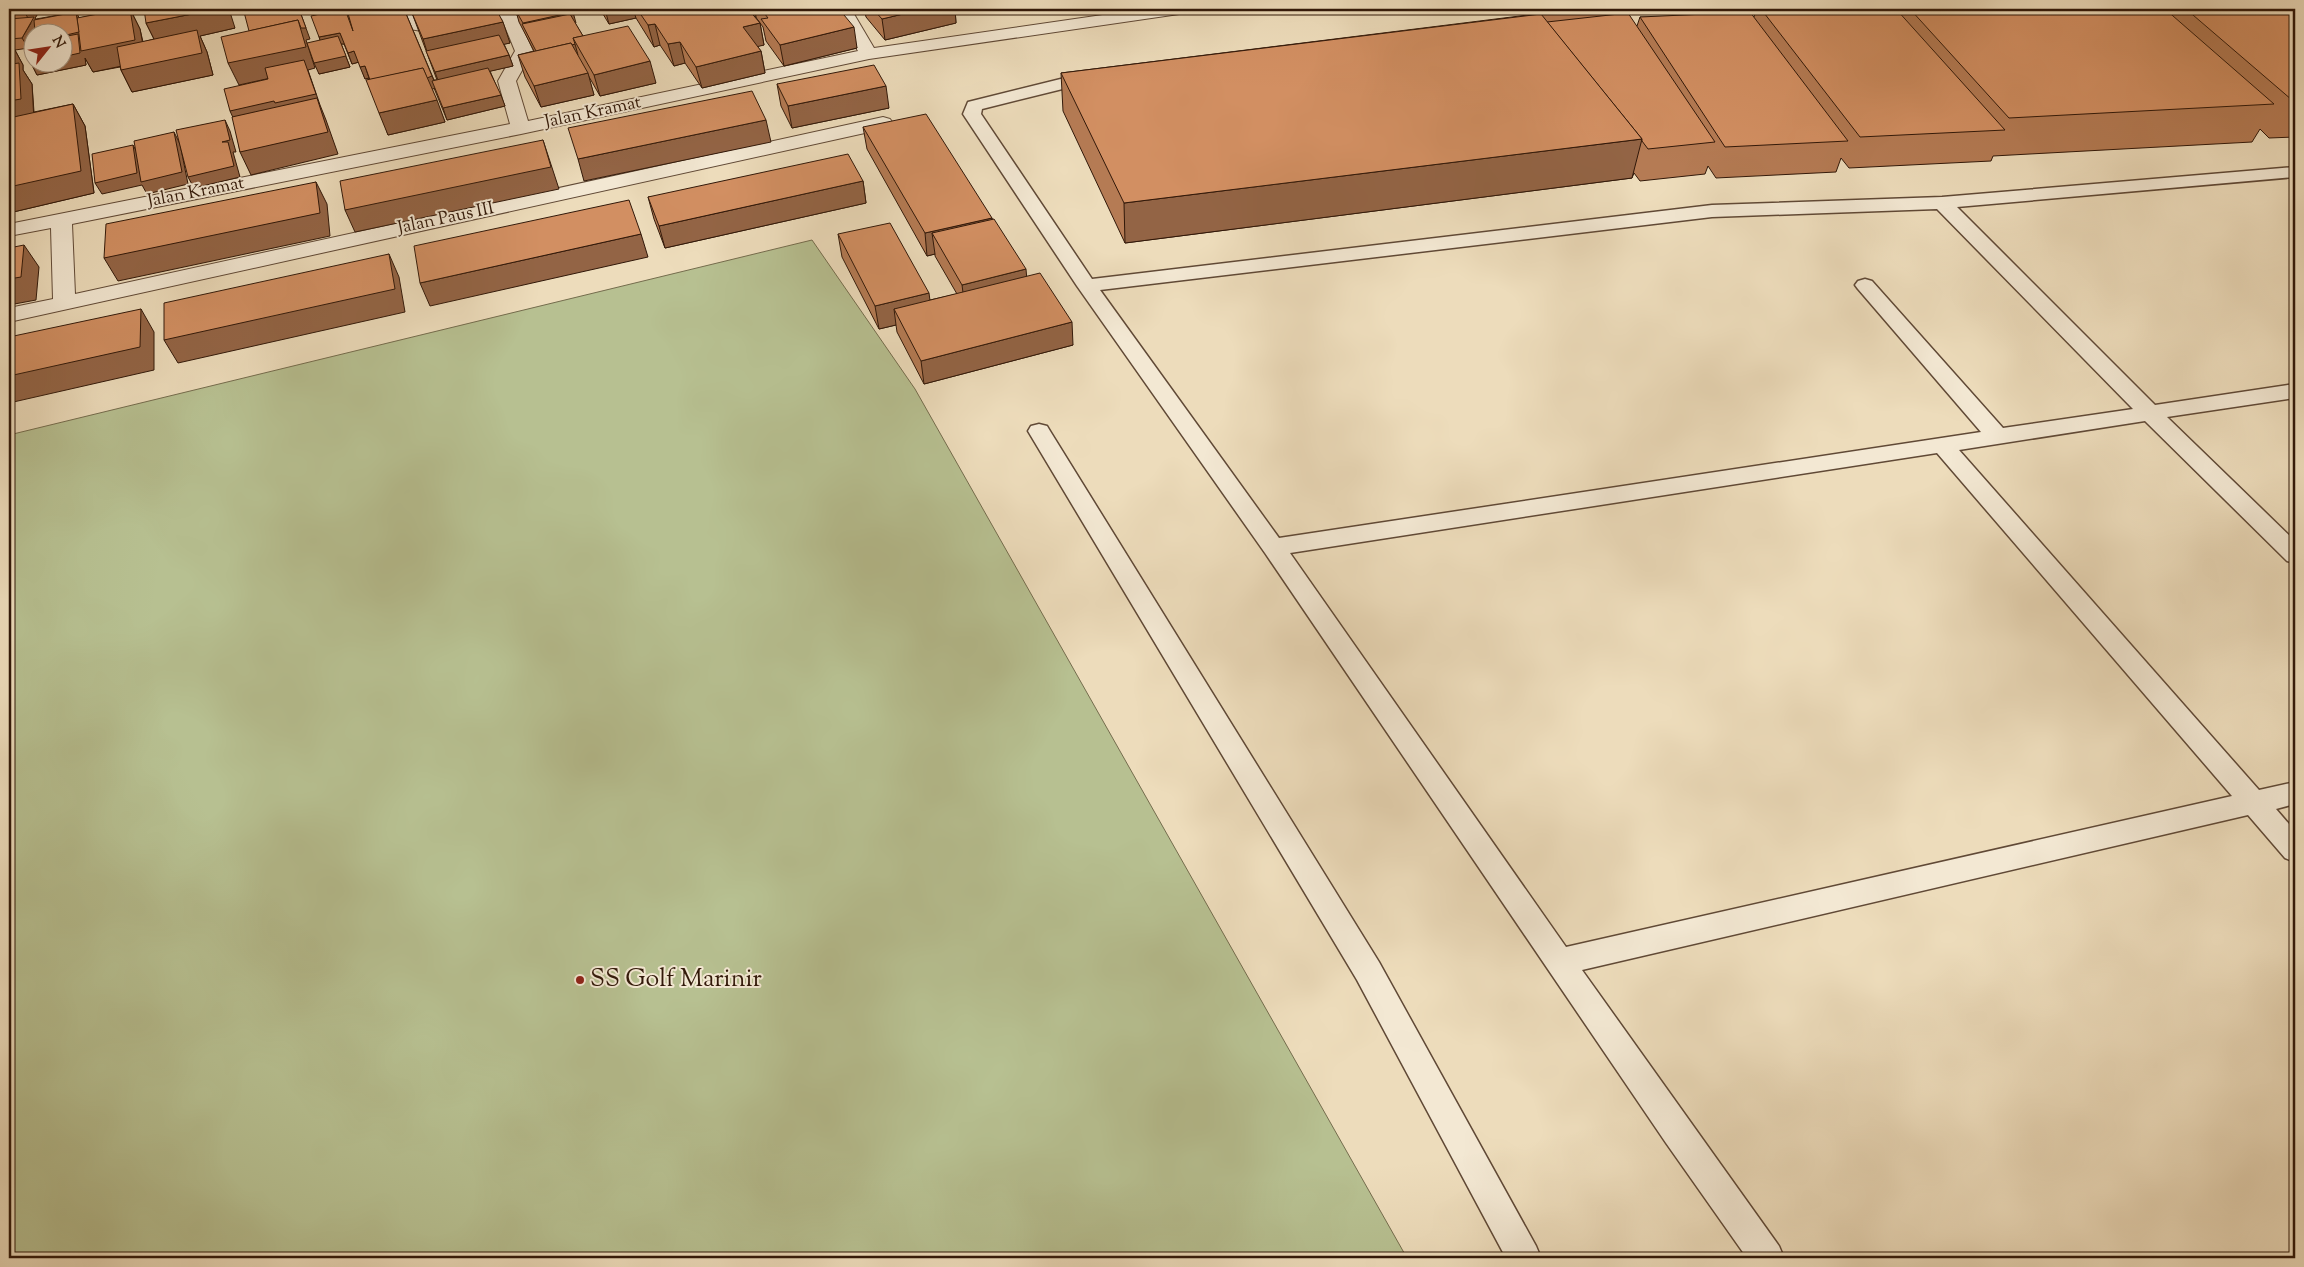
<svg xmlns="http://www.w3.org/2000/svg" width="2304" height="1267" viewBox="0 0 2304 1267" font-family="'Sorts Mill Goudy',serif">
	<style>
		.green { fill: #b7c091; stroke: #746c4d }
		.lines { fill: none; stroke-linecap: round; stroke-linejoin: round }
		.lane-casing { stroke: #604936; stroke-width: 3 }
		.street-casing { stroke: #604936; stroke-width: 2 }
		.lane { fill: #f3e8d3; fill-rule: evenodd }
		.street { fill: #f3e8d3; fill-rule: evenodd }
		.wall { fill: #b57b54; stroke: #311809; fill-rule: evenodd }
		.shaded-wall { fill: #936445; stroke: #311809 }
		.building { fill: #d28f62; stroke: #311809 }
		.poi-dot { fill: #8f2418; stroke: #f3e8d3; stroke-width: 2 }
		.labels { text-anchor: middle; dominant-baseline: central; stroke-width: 4; stroke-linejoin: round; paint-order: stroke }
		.far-street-label { font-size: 18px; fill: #311809; stroke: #f3e8d3 }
		.near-poi-label { font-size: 25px; fill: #311809; stroke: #f3e8d3; text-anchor: start }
	</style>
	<rect width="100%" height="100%" fill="#eddcbb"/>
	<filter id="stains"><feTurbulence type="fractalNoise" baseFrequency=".004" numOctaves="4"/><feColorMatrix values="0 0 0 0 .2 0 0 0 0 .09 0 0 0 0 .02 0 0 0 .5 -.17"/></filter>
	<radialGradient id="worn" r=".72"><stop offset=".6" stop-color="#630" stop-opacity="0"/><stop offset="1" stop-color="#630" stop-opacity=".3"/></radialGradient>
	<!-- green -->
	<polygon class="green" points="812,240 915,389 1407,1258 9,1258 9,435"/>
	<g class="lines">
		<!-- lane casing -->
		<g class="lane-casing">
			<g id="lane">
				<path d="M1093,71L1099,72L1101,76L1099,80L982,109L981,114L1092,279L1712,205L1942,197L2295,167V177L1957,207L2155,405L2295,384V398L2167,417L2295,541V563L2287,561L2145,421L1959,450L2259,790L2295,782V804L2276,809L2295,831V862L2285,858L2248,815L1582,970L1779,1246L1784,1258H1747L1666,1143L1265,553L1077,286L963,114L968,102ZM1937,209L2133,409L2003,428L1872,281L1865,279L1858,281L1855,285L1858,289L1981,432L1279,538L1100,290L1712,217ZM1937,453L2232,796L1566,947L1290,553Z"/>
				<polygon points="1039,424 1047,426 1050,431 1379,962 1536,1246 1541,1258 1506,1258 1357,980 1028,431 1031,426"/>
			</g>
		</g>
		<!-- street casing -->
		<g class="street-casing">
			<path id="street" d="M399,9H417L422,21L429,22C453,17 493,2 515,12L533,51L516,81L528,121L858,51L833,9H851L874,48L1144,9H1188L1185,13L1179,14L869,59L521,134L72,224L75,294L883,117L890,119L893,123L890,127L883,129L9,322V308L53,299L51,228L9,236V224L510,124L498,81L515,51L502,19L498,18L429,32L409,29Z"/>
		</g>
		<!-- lane -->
		<use href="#lane" class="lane"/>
		<!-- street -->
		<use href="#street" class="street"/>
	</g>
	<!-- wall -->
	<g class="wall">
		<path d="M9,9H41L35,18L36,19L76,12L79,18L103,13L101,9H130L140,29L143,42L154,39L146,23L235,28L200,36L207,52L213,75L132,92L121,70L120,67L93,72L85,58L86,65L37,75L31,63L29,48L15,50L23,65V70L32,84L34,112L73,104L85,126L94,193L9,213ZM32,32L62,62L32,43Z"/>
		<polygon points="311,9 404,9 434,80 437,80 412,13 424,11 423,9 496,9 510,43 504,44 509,55 513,66 490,71 505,106 447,120 434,88 432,89 445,122 388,135 369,78 365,79 359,62 352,64 344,44 341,44 350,67 319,74 320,40 314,15"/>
		<polygon points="600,9 841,9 841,12 857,48 784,66 766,41 763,27 757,19 756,17 755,17 760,23 764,45 757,46 761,51 765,73 702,88 685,63 674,66 660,45 654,47 636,18 609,24"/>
		<polygon points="864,9 955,9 956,23 885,40 866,17"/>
		<polygon points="1533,9 1624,9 1622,14 1637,26 1640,17 1754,17 1756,9 2295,9 2295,137 2269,138 2260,129 2252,142 1993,156 1991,161 1849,168 1841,158 1836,172 1716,178 1708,166 1705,174 1640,181 1634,173 1632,178 1125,243 1063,111 1061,73 1536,14"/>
		<polygon points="516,11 576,23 575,23 583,36 656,83 600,96 588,75 594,95 541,107 525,77 518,55 534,51 519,22"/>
		<polygon points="777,84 889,108 792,128 781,106"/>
		<polygon points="863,127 992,218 992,220 1027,277 1073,345 924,384 897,332 896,325 879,329 842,257 838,234 930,300 957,294 935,256 935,254 927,256 867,149"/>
		<polygon points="863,181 866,203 665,248 654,219 648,197"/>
	</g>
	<!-- shaded-wall -->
	<g class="shaded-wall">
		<polygon points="28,9 41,9 35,18 41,28 38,32 32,32 32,42 29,49 22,38 31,23 25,13"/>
		<polygon points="101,9 127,9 104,13"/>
		<polygon points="130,9 140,29 146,61 93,72 85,58 86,65 37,75 31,63 36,62 62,62 62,36 76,12 82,23"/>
		<polygon points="218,9 229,9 235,28 200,36 207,52 213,75 132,92 121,70 157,45 146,23"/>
		<polygon points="299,9 310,39 306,40 315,68 308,70 320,105 326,120 338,154 251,175 240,152 235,122 230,111 307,70 239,85 228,63 257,50"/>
		<polygon points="311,9 398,9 318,26"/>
		<polygon points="625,9 633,9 636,18 609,24 606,13"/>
		<polygon points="752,9 755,9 756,17 754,17"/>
		<polygon points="924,9 955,9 956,23 885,40 882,19"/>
		<polygon points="573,12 576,23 527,33 523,23"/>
		<polygon points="503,22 510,43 430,61 423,39"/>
		<polygon points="760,23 764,45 748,49 743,27"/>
		<polygon points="655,24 660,45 654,47 648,25"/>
		<polygon points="854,27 857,48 784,66 780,45"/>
		<polygon points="340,33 345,44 341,44 350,67 319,74 314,63 323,48 319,37"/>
		<polygon points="10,41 23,65 23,70 32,84 34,121 9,126"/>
		<polygon points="680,42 685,63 674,66 668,44"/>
		<polygon points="575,44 578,55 541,64 537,53"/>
		<polygon points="354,51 359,62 352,64 348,53"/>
		<polygon points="761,51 765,73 702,88 696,67"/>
		<polygon points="509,55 513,66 439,83 435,72"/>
		<polygon points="650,61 656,83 600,96 594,75"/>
		<polygon points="365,66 369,78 365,79 360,67"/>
		<polygon points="588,73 594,95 541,107 534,86"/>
		<polygon points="432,76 437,88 378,101 373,90"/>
		<polygon points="886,86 889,108 792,128 788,106"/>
		<polygon points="501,95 505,106 447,120 443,108"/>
		<polygon points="437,100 445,122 388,135 379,113"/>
		<polygon points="73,104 85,126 94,193 9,213 9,187"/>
		<polygon points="225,120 230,131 236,152 233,152 240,177 194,188 188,177 222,142"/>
		<polygon points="766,120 771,142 584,181 578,159"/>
		<polygon points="174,132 180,144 188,184 147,194 142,185 102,194 95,183 133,145 139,156"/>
		<polygon points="1642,139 1632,178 1125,243 1124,203"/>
		<polygon points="543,140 559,189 355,232 345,210"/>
		<polygon points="863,181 866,203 665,248 659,226"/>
		<polygon points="316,182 327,204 330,236 118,281 104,258"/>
		<polygon points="992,218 994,241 932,233 935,254 927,256 925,233"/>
		<polygon points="641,234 648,257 430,306 420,283"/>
		<polygon points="24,245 39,267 36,300 9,305 9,279"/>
		<polygon points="389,254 399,277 405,312 178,363 164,340"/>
		<polygon points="1026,269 1028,292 965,308 962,285"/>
		<polygon points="929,293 932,316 894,309 896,325 879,329 875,306"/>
		<polygon points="141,309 154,332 154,370 9,403 9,376"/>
		<polygon points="1072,322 1073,345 924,384 921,361"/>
	</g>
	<!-- building -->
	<g class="building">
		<polygon points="9,9 28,9 25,13 9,15"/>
		<polygon points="124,9 130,9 135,40 81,51 77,18"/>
		<polygon points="144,9 218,9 146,23"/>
		<polygon points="261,9 299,9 306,28 301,28 298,20 249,31 244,12"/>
		<polygon points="343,9 345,9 353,31 347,10 355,9 404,9 432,76 427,78 423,68 370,80 365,66 360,67 354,51 348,53 340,33 319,37 311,16"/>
		<polygon points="433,9 496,9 503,22 423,39 412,13"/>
		<polygon points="525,9 571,9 573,12 523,23 516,11"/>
		<polygon points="604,9 625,9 606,13"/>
		<polygon points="637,9 748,9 760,23 743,27 761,51 696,67 680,42 668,44 655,24 648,25"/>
		<polygon points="761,9 839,9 854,27 780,45 761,19 768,18"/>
		<polygon points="873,9 924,9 882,19"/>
		<polygon points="1761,9 1896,9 2005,130 1860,137"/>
		<polygon points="1910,9 2165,9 2274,104 2009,118"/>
		<polygon points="2186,9 2295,9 2295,100 2292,100"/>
		<polygon points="76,12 79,32 62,36 62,32 35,32 34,20"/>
		<polygon points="1750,12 1848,141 1725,147 1640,17"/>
		<polygon points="1628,13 1715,142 1648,149 1642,141 1642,139 1547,22"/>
		<polygon points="570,14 583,36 573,38 575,44 572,45 571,43 536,51 522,24"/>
		<polygon points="1541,14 1642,139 1124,203 1061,73"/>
		<polygon points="34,17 22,38 9,39 9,19"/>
		<polygon points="298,20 306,47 228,63 221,37"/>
		<polygon points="628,26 650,61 594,75 573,38"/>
		<polygon points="197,30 202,53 121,70 117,47"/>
		<polygon points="78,34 80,53 62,57 62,37"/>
		<polygon points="499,35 509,55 435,72 426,51"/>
		<polygon points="338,36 346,56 314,63 307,43"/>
		<polygon points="11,43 12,64 19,63 21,99 9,101 9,44"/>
		<polygon points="32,43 32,62 36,62 31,63 29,44"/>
		<polygon points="571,43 588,73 534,86 518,55"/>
		<polygon points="304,60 316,94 275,103 274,101 230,111 224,89 268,79 265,68"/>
		<polygon points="874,65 886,86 788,106 777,84"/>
		<polygon points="423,68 437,100 379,113 366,80"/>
		<polygon points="488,68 501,95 443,108 432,81"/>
		<polygon points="752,91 766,120 578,159 568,128"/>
		<polygon points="317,98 328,132 240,152 232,117"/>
		<polygon points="73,104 81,171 9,187 9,118"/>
		<polygon points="926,114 992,218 925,233 863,127"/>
		<polygon points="225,120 230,140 222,142 228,142 234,166 188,177 176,130"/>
		<polygon points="174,132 182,172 141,182 134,141"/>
		<polygon points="543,140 551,167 345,210 340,181"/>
		<polygon points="133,145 137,173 95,183 92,154"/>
		<polygon points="848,154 863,181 659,226 648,197"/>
		<polygon points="316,182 320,213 104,258 106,224"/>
		<polygon points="629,200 641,234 420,283 414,246"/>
		<polygon points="994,219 1026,269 962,285 932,233"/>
		<polygon points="890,223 929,293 875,306 838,234"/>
		<polygon points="24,245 21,277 9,279 9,248"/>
		<polygon points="389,254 395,289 164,340 164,303"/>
		<polygon points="1040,273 1072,322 921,361 894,309"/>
		<polygon points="141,309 140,347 9,376 9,337"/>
	</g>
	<!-- markers -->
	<circle class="poi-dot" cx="580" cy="980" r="5"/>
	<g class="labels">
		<!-- far-street labels -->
		<g class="far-street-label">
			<text transform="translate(593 113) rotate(-12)">Jalan Kramat</text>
			<text transform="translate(196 193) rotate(-11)">Jalan Kramat</text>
			<text transform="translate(446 219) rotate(-12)">Jalan Paus III</text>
		</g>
		<!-- near-poi labels -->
		<g class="near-poi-label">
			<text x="590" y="980">SS Golf Marinir</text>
		</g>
	</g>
	<!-- margin -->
	<rect width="2304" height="1267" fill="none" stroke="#eddcbb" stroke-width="30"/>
	<rect x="10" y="10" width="2284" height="1247" fill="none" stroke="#311809" stroke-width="2.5"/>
	<rect x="15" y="15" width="2274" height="1237" fill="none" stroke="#311809"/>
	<!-- north arrow -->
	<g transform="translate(48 48) rotate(60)"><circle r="24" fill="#f3e8d3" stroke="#a59582"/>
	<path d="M0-4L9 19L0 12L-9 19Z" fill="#8f2418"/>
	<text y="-8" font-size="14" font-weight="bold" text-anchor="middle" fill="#311809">N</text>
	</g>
	<rect width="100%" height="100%" filter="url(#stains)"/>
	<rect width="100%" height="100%" fill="url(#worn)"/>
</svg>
